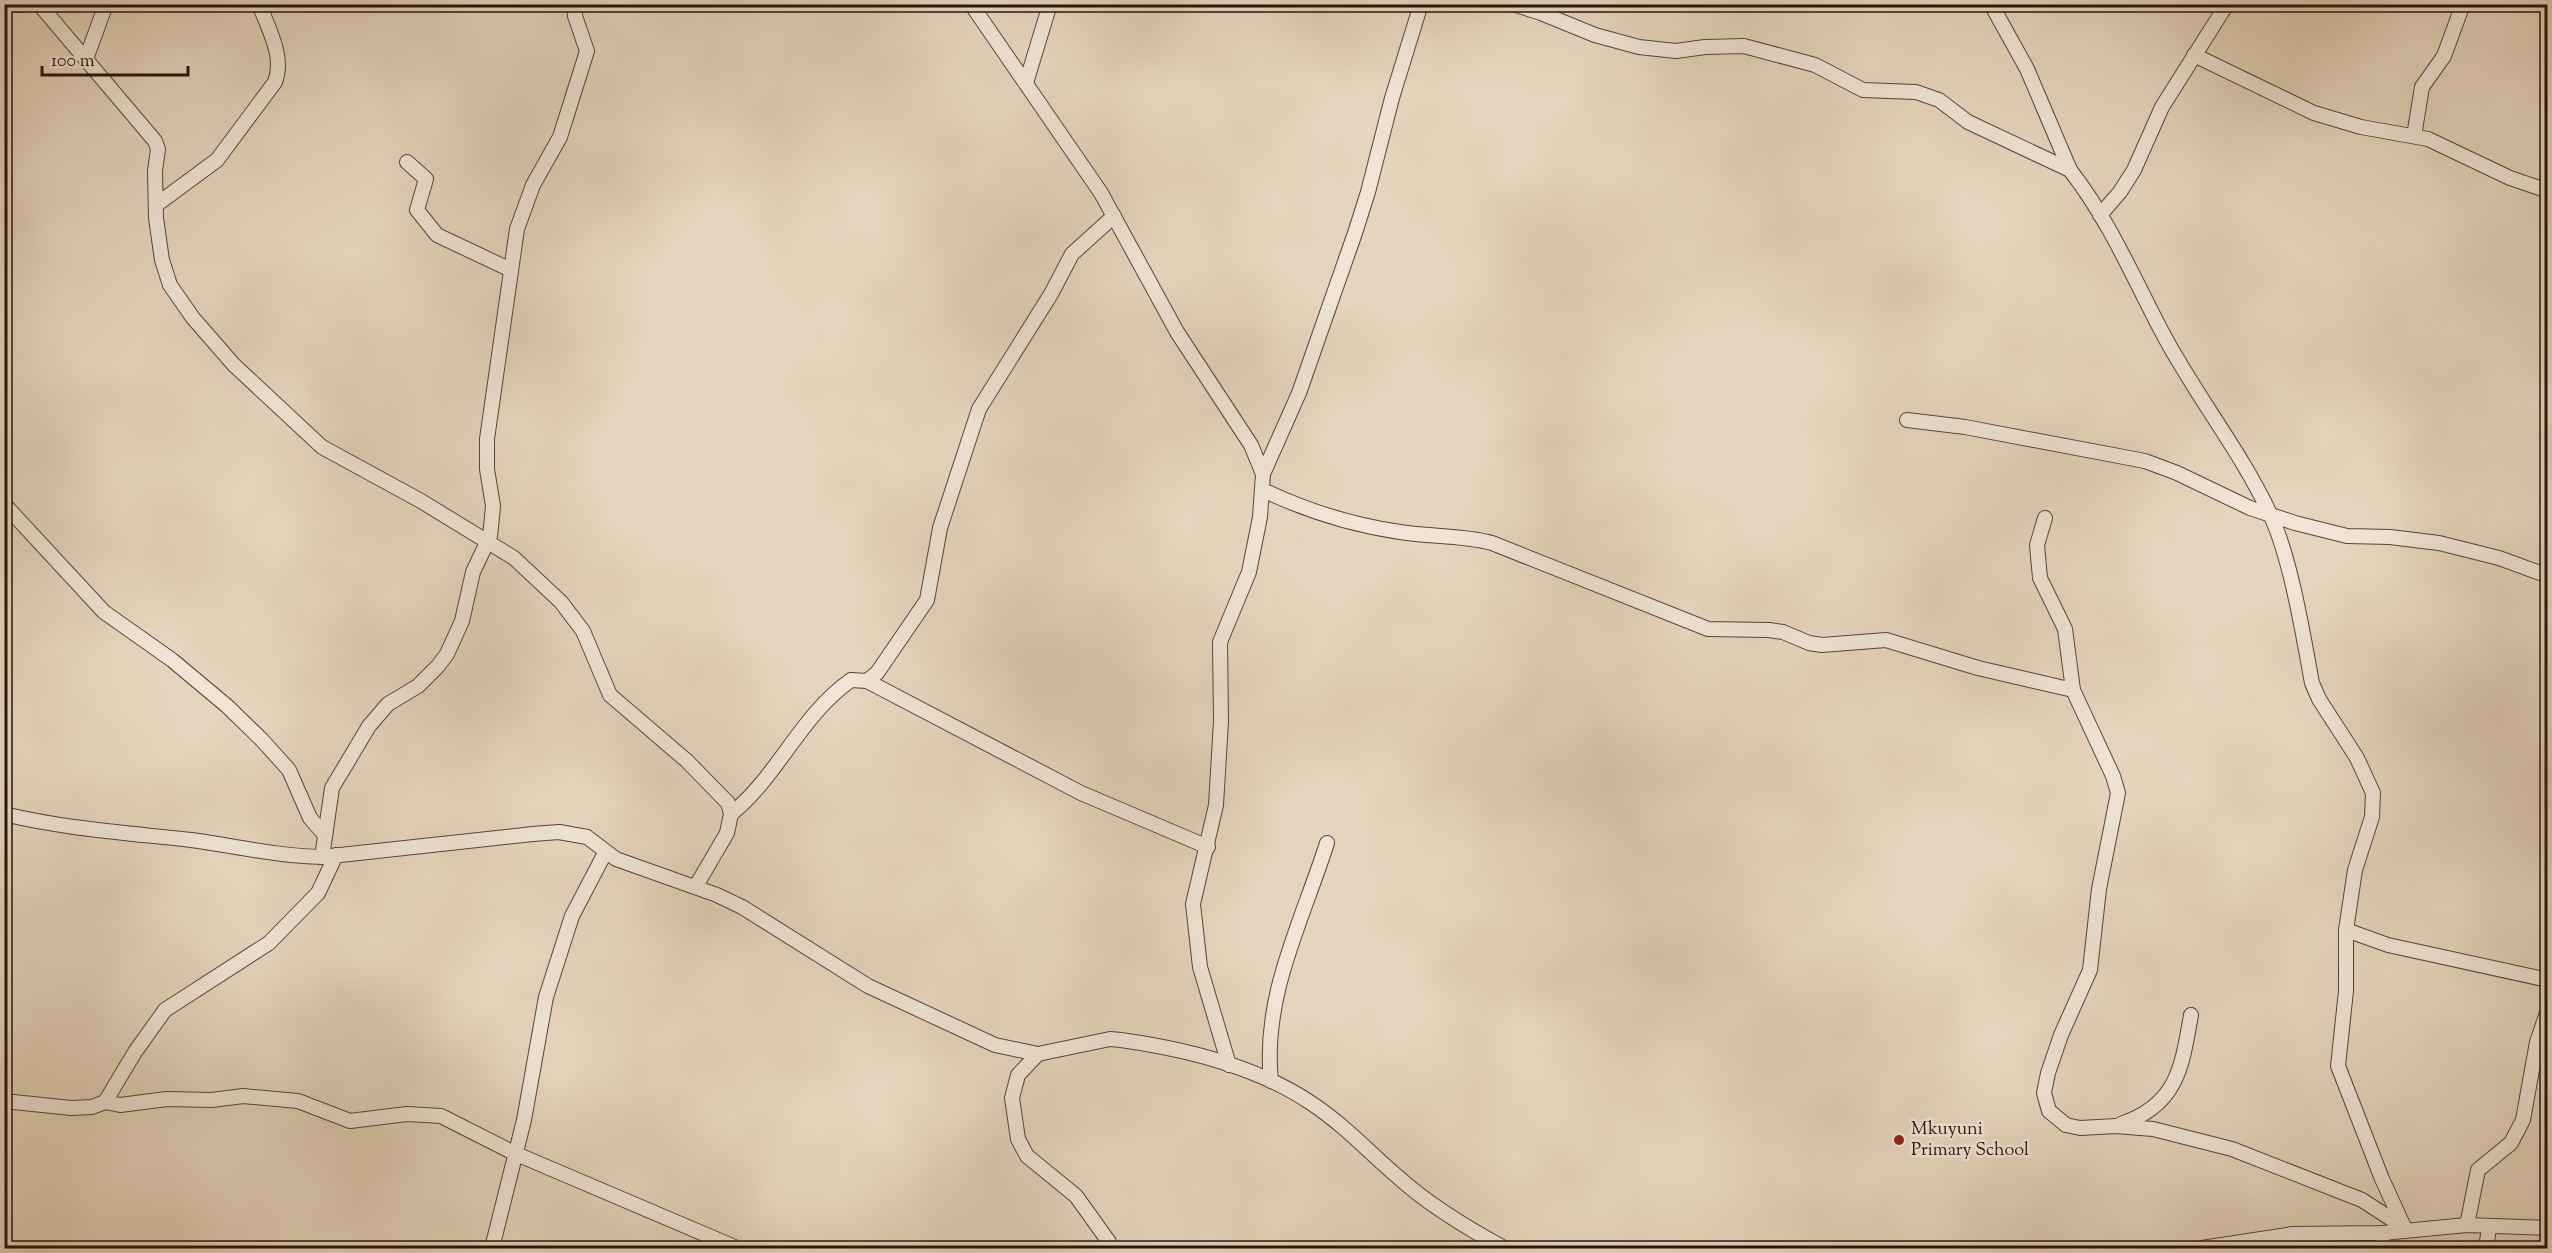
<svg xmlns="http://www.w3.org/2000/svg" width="2552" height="1253" viewBox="0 0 2552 1253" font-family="'Sorts Mill Goudy',serif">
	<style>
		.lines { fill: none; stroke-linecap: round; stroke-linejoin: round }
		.minor-casing { stroke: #564539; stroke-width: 16 }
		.minor { stroke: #efe4d5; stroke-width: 14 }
		.poi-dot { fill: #8f2418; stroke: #efe4d5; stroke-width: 2 }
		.labels { text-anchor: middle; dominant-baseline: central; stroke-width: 5; stroke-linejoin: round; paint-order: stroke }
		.poi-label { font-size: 18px; fill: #26150d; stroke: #efe4d5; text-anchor: start }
	</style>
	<rect width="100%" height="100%" fill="#e6d5be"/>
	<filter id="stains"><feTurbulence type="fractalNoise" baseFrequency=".00333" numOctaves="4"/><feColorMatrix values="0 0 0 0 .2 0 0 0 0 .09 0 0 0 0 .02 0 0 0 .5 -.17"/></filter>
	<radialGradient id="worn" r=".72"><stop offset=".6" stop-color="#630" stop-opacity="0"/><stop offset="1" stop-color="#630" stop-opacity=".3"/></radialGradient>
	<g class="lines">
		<!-- minor casing -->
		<g class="minor-casing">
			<g id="minor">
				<polyline points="39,4 155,141 158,149 155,171 156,218 162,260 170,285 193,318 234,365 322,447 421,501 514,558 561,602 583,631 610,695 687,761 728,803 731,814 727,833 696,886"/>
				<polyline points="971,4 1101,193 1177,332 1251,445 1263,474 1260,517 1249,572 1220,642 1221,721 1216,805 1193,904 1200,967 1229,1065"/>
				<path d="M1513,4L1541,13L1595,35L1639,47L1676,51L1705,47L1744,46L1815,65L1863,90L1916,92L1939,100L1968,122L2070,170C2109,220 2133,277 2162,332C2195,395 2241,451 2271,516C2291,560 2303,634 2312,683L2319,699L2357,758L2373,793L2372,817L2355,870L2346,930V991L2338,1066L2382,1179L2405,1229"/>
				<polyline points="1991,4 2027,69 2070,170"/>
				<polyline points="19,5 20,4"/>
				<polyline points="2194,55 2314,113 2361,127 2428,139 2510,178 2548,191"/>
				<polyline points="86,59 106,4"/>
				<polyline points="1026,83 1050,4"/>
				<polyline points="2414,136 2422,87 2444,56 2463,4"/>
				<polyline points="407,162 426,179 417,210 437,235 511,270"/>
				<path d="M156,205L217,160L275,82C285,57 268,28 259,4"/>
				<polyline points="2100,215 2120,192 2134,170 2162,107 2227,4"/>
				<polyline points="1907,420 1965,427 2145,461 2177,473 2250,508 2295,523 2347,536 2390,537 2439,543 2499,558 2548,576"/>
				<polyline points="1263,474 1299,393 1355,233 1368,192 1392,98 1421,4"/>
				<path d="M1263,490C1307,511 1352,525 1400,532C1431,537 1461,535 1492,543L1708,629L1769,630L1783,632L1809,643L1822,645L1886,640L1978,668L2073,690"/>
				<polyline points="4,504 104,612 172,660 227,706 262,740 289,770 310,818 325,835"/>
				<polyline points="2045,518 2037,545 2040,578 2065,629 2073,690 2113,776 2118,793 2099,889 2090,970 2061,1035 2048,1073 2044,1093 2049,1111 2066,1125 2080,1128 2116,1126 2153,1129 2232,1149 2362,1200 2402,1226"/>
				<polyline points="867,681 1081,793 1208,847"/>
				<path d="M4,814C66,829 128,833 191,840C235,846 277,856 322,857L533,834L559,832L587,837L616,859L717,895L742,907L868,986L995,1045L1038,1054L1110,1039L1121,1040C1186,1049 1256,1066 1311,1103C1343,1124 1369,1152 1398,1177C1430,1206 1467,1228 1504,1248"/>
				<path d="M731,814C779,775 800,716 851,680L867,681L877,673L927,600L940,528L979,409L1051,294L1072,254L1114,216"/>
				<polyline points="322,857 332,788 369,726 388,704 418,686 438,666 447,654 462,621 473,572 490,536 491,527 493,506 487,469 487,439 517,229 533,185 560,137 587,51 575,16 574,4"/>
				<polyline points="2346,930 2388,945 2548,980"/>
				<polyline points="1038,1054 1018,1075 1012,1098 1018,1139 1027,1156 1076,1196 1109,1242 1111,1248"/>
				<path d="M1271,1081C1262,996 1302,922 1327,843"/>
				<polyline points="4,1101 71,1108 92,1107 105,1102 135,1052 165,1010 269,943 318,893 336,855"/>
				<polyline points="105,1102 120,1105 167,1099 212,1100 243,1096 298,1101 350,1121 407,1114 441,1116 514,1153 737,1248"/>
				<path d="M2121,1124C2178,1105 2182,1066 2191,1015"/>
				<polyline points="2467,1225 2478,1170 2511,1143 2523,1120 2537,1042 2548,1010"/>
				<polyline points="492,1248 524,1120 546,997 572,916 605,853"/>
				<polyline points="2202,1248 2293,1234 2383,1233 2467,1225 2548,1228"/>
				<polyline points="2382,1248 2383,1233"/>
				<polyline points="2486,1248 2489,1228"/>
			</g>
		</g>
		<!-- minor -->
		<use href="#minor" class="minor"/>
	</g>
	<!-- markers -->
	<circle class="poi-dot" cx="1899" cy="1140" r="6"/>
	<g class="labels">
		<!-- poi labels -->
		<g class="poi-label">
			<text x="1911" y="1130">Mkuyuni<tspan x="1911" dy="21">Primary School</tspan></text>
		</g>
	</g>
	<!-- margin -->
	<rect width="2552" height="1253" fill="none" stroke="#e6d5be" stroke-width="24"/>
	<rect x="6" y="6" width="2540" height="1241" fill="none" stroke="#26150d" stroke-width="3"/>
	<rect x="12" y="12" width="2528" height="1229" fill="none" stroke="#26150d" stroke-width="1.5"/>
	<!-- scale -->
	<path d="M42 66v9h146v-9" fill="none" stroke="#26150d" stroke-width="3"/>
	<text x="51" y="66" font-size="18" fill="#26150d" stroke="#efe4d5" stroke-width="4.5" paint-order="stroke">100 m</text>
	<rect width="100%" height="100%" filter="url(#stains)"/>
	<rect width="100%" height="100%" fill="url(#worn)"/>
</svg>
